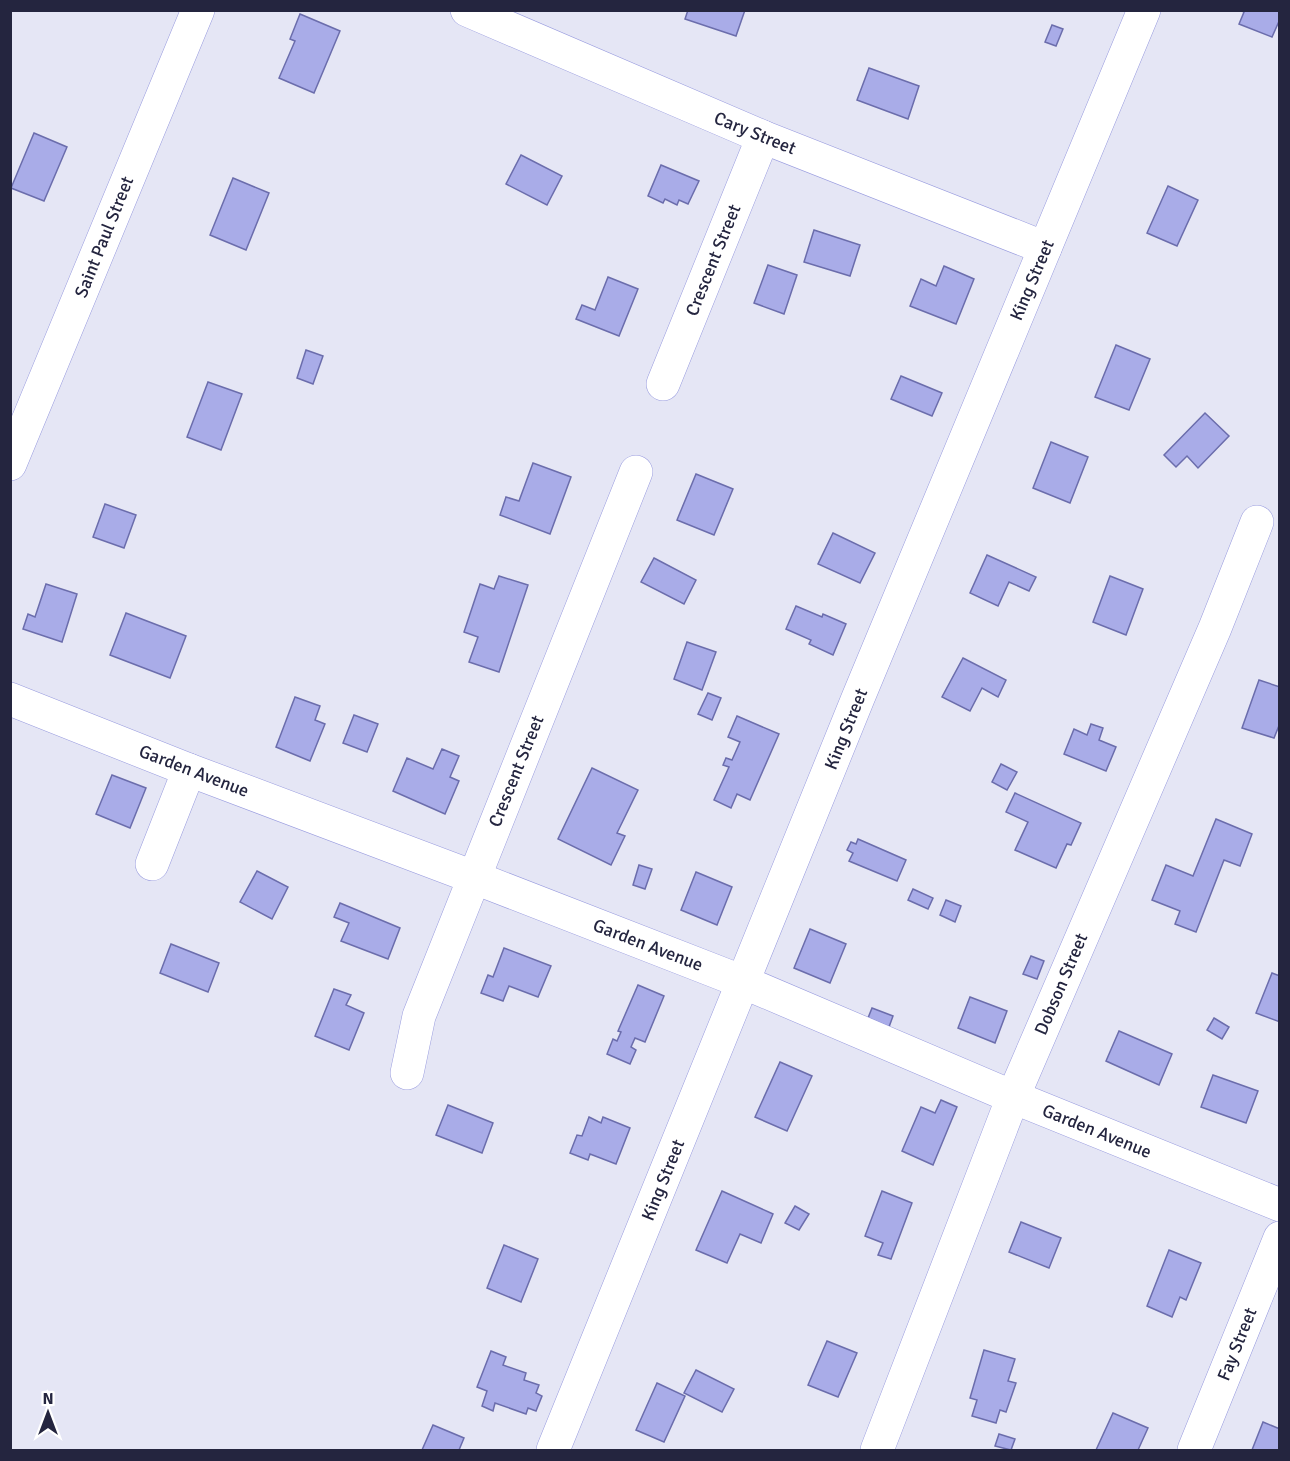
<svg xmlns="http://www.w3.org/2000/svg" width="1290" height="1461" viewBox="0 0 1290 1461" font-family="Signika,sans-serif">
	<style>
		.building { fill: #a9ace8; stroke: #6b6dac; stroke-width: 1.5 }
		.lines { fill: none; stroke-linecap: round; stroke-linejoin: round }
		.minor-casing { stroke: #999cdf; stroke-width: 34 }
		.minor { stroke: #fff; stroke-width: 33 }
		.labels { text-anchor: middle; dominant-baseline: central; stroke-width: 4.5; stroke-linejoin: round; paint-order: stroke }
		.street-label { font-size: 18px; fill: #24253f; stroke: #fff }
	</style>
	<rect width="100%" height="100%" fill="#e5e6f5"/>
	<!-- building -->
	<g class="building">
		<polygon points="688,10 745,10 736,36 685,19"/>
		<polygon points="1240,10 1280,10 1280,19 1272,37 1239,24 1244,12"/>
		<polygon points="300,14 340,31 314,93 279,78 295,41 290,39"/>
		<polygon points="1052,25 1063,29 1056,46 1045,42"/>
		<polygon points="869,68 919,86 908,119 857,100"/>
		<polygon points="34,133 67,147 44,201 11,188"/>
		<polygon points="521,155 562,176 547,205 506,184"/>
		<polygon points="661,165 699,181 688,204 679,200 677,205 665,199 663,203 648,196"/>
		<polygon points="233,178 269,193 246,250 210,235"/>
		<polygon points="1168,186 1198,200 1177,246 1147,233"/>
		<polygon points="814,230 860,245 850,276 804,262"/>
		<polygon points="768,265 797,275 784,314 754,303"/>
		<polygon points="944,266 974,279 956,324 910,306 921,279 936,286"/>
		<polygon points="608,277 638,289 619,336 576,319 582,305 595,310"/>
		<polygon points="1116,345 1150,359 1129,410 1095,397"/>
		<polygon points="306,350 323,356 313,384 297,378"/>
		<polygon points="901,376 942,393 932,416 891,399"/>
		<polygon points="208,382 242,394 221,450 187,437"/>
		<polygon points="1205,413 1229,436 1198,468 1187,456 1176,467 1164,455"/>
		<polygon points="1051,442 1088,457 1070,503 1033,488"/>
		<polygon points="533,463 571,477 550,534 500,515 506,497 519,501"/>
		<polygon points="696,474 733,489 714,535 677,520"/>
		<polygon points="105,504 136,515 124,548 93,537"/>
		<polygon points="833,533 875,553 860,583 818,564"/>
		<polygon points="987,555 1036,577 1029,591 1009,582 998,606 970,593"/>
		<polygon points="654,558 696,580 684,604 641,582"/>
		<polygon points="499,576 528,585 499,672 469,662 478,637 464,632 480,584 494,589"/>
		<polygon points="1110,576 1143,589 1126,635 1093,622"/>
		<polygon points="46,584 77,594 62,642 23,629 28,614 35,617"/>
		<polygon points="796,606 822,617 823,614 846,624 833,655 809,644 811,640 786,629"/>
		<polygon points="126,613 186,636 170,678 110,655"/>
		<polygon points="687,642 716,652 702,690 674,679"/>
		<polygon points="963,658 1006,680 998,697 982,688 970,711 942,697"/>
		<polygon points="1259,680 1280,687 1280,723 1274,738 1242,728"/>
		<polygon points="708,693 721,698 712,720 698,714"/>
		<polygon points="295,697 320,706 315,720 325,724 310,761 276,747"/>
		<polygon points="354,715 378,724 367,752 343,743"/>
		<polygon points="737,716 779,734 750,800 737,794 731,808 714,800 729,767 723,765 726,758 732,760 740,742 728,737"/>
		<polygon points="1091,724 1103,728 1099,740 1116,747 1106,771 1064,754 1074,729 1087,735"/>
		<polygon points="442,749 459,756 450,777 459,781 445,814 393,791 407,758 433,769"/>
		<polygon points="1001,764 1017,772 1007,790 992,782"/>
		<polygon points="592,768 638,790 617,833 625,836 611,865 558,839"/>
		<polygon points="112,775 146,788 130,828 96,814"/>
		<polygon points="1015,793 1081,823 1071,845 1067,844 1056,868 1015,850 1028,822 1006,812"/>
		<polygon points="1216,819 1252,834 1240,866 1224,860 1196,932 1175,924 1180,911 1152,900 1166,865 1193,876"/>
		<polygon points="858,839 906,860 897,881 849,861 853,853 847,850 851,842 856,844"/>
		<polygon points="639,865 652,869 645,889 633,885"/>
		<polygon points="257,871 288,887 272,919 240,902"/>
		<polygon points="696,872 732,887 717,925 681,910"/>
		<polygon points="913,889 933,898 928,909 908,900"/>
		<polygon points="946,900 961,906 955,922 940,915"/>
		<polygon points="340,903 400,928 388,959 341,941 349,923 334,917"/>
		<polygon points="810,929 846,944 830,983 794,968"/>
		<polygon points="171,944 219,963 208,992 160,973"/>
		<polygon points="504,948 551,966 538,997 509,986 503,1001 481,993 488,975 493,977"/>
		<polygon points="1031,956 1044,961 1037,979 1023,974"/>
		<polygon points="1272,973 1280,976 1280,1022 1256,1013"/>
		<polygon points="638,985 664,996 645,1042 635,1038 631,1047 636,1050 630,1064 607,1054 613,1039 617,1041 621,1032 618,1031"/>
		<polygon points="334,989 351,995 346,1005 364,1013 349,1050 315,1036"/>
		<polygon points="970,997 1007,1011 995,1043 958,1028"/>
		<polygon points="872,1008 893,1016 889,1027 868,1018"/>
		<polygon points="1214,1018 1229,1027 1222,1039 1207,1030"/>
		<polygon points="1119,1031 1172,1054 1159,1085 1106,1061"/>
		<polygon points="780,1062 812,1076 787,1131 755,1117"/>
		<polygon points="1213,1075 1258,1091 1246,1123 1201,1107"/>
		<polygon points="941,1100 957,1107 933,1165 902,1151 921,1107 935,1113"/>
		<polygon points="448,1105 493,1123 482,1153 436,1135"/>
		<polygon points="589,1117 601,1123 603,1117 630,1128 616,1164 590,1154 588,1160 570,1153 577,1135 582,1136"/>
		<polygon points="722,1191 773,1214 761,1243 740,1234 727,1263 696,1250"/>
		<polygon points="882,1191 912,1203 891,1259 878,1255 883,1243 865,1236"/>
		<polygon points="795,1206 809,1214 799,1230 785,1223"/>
		<polygon points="1021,1222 1061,1238 1049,1268 1009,1252"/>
		<polygon points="504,1245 538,1259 521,1302 487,1288"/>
		<polygon points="1169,1250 1201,1263 1186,1300 1180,1297 1172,1317 1147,1306"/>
		<polygon points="827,1341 857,1353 838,1397 808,1385"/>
		<polygon points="984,1350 1015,1359 1008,1381 1016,1383 1006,1412 1000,1410 996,1423 972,1416 977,1400 970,1398"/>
		<polygon points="491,1351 506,1357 503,1365 526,1373 524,1380 539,1385 536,1393 542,1396 536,1411 528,1408 526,1414 495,1403 493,1411 482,1406 487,1391 477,1387"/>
		<polygon points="696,1370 734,1389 722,1412 684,1393"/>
		<polygon points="657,1383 685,1396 664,1442 636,1430"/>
		<polygon points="1113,1413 1148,1428 1138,1450 1096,1450"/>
		<polygon points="1263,1422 1280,1429 1280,1450 1252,1450"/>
		<polygon points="433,1425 464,1438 459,1450 422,1450"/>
		<polygon points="999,1434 1015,1439 1011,1450 995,1446"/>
	</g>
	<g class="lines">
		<!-- minor casing -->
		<g class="minor-casing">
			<g id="minor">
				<polyline points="467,10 763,137 1045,248"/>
				<polyline points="663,384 763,137"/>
				<polyline points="10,464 198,10"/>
				<polyline points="10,699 189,770 473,877 743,982 1013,1097 1280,1205"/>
				<polyline points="152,864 189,770"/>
				<polyline points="407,1073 419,1016 636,472"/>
				<polyline points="553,1450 858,698 1144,10"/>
				<polyline points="877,1450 1013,1097 1215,628 1257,522"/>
				<polyline points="1194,1450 1280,1238"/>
			</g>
		</g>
		<!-- minor -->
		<use href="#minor" class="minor"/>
	</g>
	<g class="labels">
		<!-- street labels -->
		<g class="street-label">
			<text transform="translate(755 133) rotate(22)">Cary Street</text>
			<text transform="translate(104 237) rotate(-68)">Saint Paul Street</text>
			<text transform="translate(713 260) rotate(-68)">Crescent Street</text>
			<text transform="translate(1032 280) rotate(-67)">King Street</text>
			<text transform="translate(846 729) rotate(-68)">King Street</text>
			<text transform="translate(194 771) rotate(21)">Garden Avenue</text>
			<text transform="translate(516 771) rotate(-68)">Crescent Street</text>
			<text transform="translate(648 945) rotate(21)">Garden Avenue</text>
			<text transform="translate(1061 984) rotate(-67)">Dobson Street</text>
			<text transform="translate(1097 1131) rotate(22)">Garden Avenue</text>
			<text transform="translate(663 1180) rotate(-68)">King Street</text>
			<text transform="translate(1237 1344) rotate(-68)">Fay Street</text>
		</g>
	</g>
	<!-- border -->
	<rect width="1290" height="1461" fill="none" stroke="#24253f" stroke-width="24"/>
	<!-- north arrow -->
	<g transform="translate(48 1413)" stroke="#ffffff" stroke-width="4.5" paint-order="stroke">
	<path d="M0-4.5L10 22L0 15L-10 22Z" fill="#24253f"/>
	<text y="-9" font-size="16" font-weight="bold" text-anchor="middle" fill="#24253f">N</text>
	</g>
</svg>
